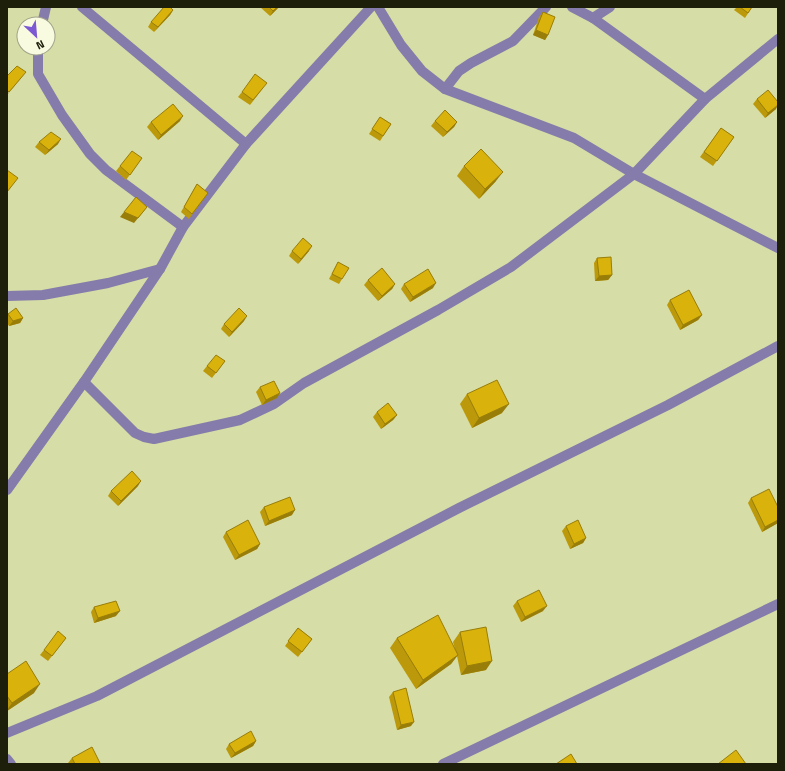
<svg xmlns="http://www.w3.org/2000/svg" width="785" height="771" viewBox="0 0 785 771" font-family="'Titillium Web',sans-serif">
	<style>
		.lines { fill: none; stroke-linecap: round; stroke-linejoin: round }
		.minor { stroke: #857cab; stroke-width: 10 }
		.wall { fill: #bb990a }
		.shaded-wall { fill: #987d08 }
		.building { fill: #d9b20c; stroke: #987d08 }
	</style>
	<rect width="100%" height="100%" fill="#d7dda6"/>
	<g class="lines">
		<!-- minor -->
		<g class="minor">
			<polyline points="82,7 246,144"/>
			<polyline points="378,7 401,45 422,71 445,89 574,138 634,174 778,248"/>
			<polyline points="572,7 593,18 705,99"/>
			<polyline points="593,18 610,7"/>
			<polyline points="42,24 46,7"/>
			<polyline points="38,48 38,74 62,115 90,154 106,170 183,227"/>
			<polyline points="445,89 459,71 471,63 513,41 546,7"/>
			<polyline points="7,296 43,295 108,283 160,269"/>
			<polyline points="84,382 135,433 144,437 154,439 240,420 274,404 304,383 438,310 511,267 634,174 705,99 778,39"/>
			<polyline points="7,490 84,382 160,269 183,227 246,144 371,7"/>
			<polyline points="7,733 97,696 459,508 668,405 778,346"/>
			<polyline points="7,759 11,764"/>
			<polyline points="443,764 778,604"/>
		</g>
	</g>
	<!-- wall -->
	<g class="wall">
		<polygon points="260,7 279,7 270,16"/>
		<polygon points="737,7 752,7 745,18 734,10"/>
		<polygon points="173,10 170,15 154,32 148,27 151,22"/>
		<polygon points="543,12 548,35 545,40 533,35 539,17"/>
		<polygon points="263,88 250,105 238,97 242,92"/>
		<polygon points="757,99 776,109 765,118 753,104"/>
		<polygon points="380,117 391,124 380,141 369,134"/>
		<polygon points="180,121 158,140 147,127 151,122"/>
		<polygon points="435,121 457,122 454,127 443,137 431,126"/>
		<polygon points="721,128 734,137 713,166 700,157"/>
		<polygon points="39,142 58,144 45,155 35,147"/>
		<polygon points="142,158 126,180 116,171 120,166"/>
		<polygon points="464,166 496,181 479,199 457,176"/>
		<polygon points="197,184 208,193 189,219 181,212 194,189"/>
		<polygon points="292,251 309,251 298,264 289,256"/>
		<polygon points="597,258 612,275 608,280 595,281 594,263"/>
		<polygon points="338,262 342,279 339,284 329,279"/>
		<polygon points="368,280 395,284 392,289 378,301 364,285"/>
		<polygon points="404,284 433,288 410,302 401,289"/>
		<polygon points="670,300 702,315 698,320 680,330 667,305"/>
		<polygon points="8,314 23,318 20,323 9,326 7,323 7,316"/>
		<polygon points="244,321 229,337 221,329 224,324"/>
		<polygon points="225,361 212,378 203,371 207,366"/>
		<polygon points="260,387 280,393 277,398 262,405 256,392"/>
		<polygon points="467,394 502,413 472,428 460,404"/>
		<polygon points="377,412 397,415 393,420 381,429 373,417"/>
		<polygon points="138,486 118,506 108,496 111,491"/>
		<polygon points="751,498 778,507 778,523 762,532 748,503"/>
		<polygon points="264,507 292,515 265,526 260,512"/>
		<polygon points="566,526 586,538 583,543 570,549 562,531"/>
		<polygon points="226,532 260,544 257,549 235,560 223,537"/>
		<polygon points="517,601 543,611 521,622 513,606"/>
		<polygon points="94,607 116,616 94,623 91,612"/>
		<polygon points="298,628 312,639 298,657 285,646"/>
		<polygon points="460,632 486,670 461,675 457,656 451,664 416,689 390,648 397,638 455,649 453,642"/>
		<polygon points="66,638 48,661 40,655 44,650"/>
		<polygon points="7,674 34,693 7,711"/>
		<polygon points="393,692 411,726 397,730 389,697"/>
		<polygon points="256,741 253,746 231,758 226,749 229,744"/>
		<polygon points="72,758 100,763 99,764 69,764 68,763"/>
	</g>
	<!-- shaded-wall -->
	<g class="shaded-wall">
		<polygon points="277,7 279,7 270,16 273,11"/>
		<polygon points="173,10 170,15 154,32 158,27"/>
		<polygon points="536,30 548,35 545,40 533,35"/>
		<polygon points="26,72 22,77 7,95 9,92"/>
		<polygon points="778,105 776,109 765,118 768,113"/>
		<polygon points="183,116 180,121 158,140 161,135"/>
		<polygon points="457,122 454,127 443,137 447,132"/>
		<polygon points="61,139 58,144 45,155 49,150"/>
		<polygon points="503,172 496,181 479,199 485,189"/>
		<polygon points="147,207 134,223 120,217 124,212"/>
		<polygon points="312,246 309,251 298,264 301,259"/>
		<polygon points="612,275 608,280 595,281 599,276"/>
		<polygon points="436,283 433,288 410,302 413,297"/>
		<polygon points="395,284 392,289 378,301 382,296"/>
		<polygon points="702,315 698,320 680,330 683,325"/>
		<polygon points="247,316 244,321 229,337 232,332"/>
		<polygon points="23,318 20,323 9,326 13,321"/>
		<polygon points="280,393 277,398 262,405 266,400"/>
		<polygon points="509,404 502,413 472,428 479,418"/>
		<polygon points="397,415 393,420 381,429 385,424"/>
		<polygon points="141,481 138,486 118,506 121,501"/>
		<polygon points="295,510 292,515 265,526 269,521"/>
		<polygon points="778,520 778,523 762,532 765,527"/>
		<polygon points="586,538 583,543 570,549 574,544"/>
		<polygon points="260,544 257,549 235,560 239,555"/>
		<polygon points="547,606 543,611 521,622 525,617"/>
		<polygon points="120,611 116,616 94,623 98,618"/>
		<polygon points="458,655 451,664 416,689 423,680"/>
		<polygon points="492,661 486,670 461,675 467,666"/>
		<polygon points="40,684 34,693 7,711 7,710 12,703"/>
		<polygon points="414,722 411,726 397,730 401,725"/>
		<polygon points="256,741 253,746 231,758 235,753"/>
	</g>
	<!-- building -->
	<g class="building">
		<polygon points="164,7 170,7 173,10 158,27 151,22"/>
		<polygon points="269,7 277,7 273,11"/>
		<polygon points="740,7 752,7 748,13"/>
		<polygon points="543,12 555,17 548,35 536,30"/>
		<polygon points="17,66 26,72 9,92 7,90 7,76"/>
		<polygon points="255,74 267,83 253,100 242,92"/>
		<polygon points="768,90 778,102 778,105 768,113 757,99"/>
		<polygon points="173,104 183,116 161,135 151,122"/>
		<polygon points="445,110 457,122 447,132 435,121"/>
		<polygon points="380,117 391,124 383,136 372,129"/>
		<polygon points="721,128 734,137 717,161 704,152"/>
		<polygon points="51,132 61,139 49,150 39,142"/>
		<polygon points="481,149 503,172 485,189 464,166"/>
		<polygon points="132,151 142,158 130,175 120,166"/>
		<polygon points="7,170 18,178 7,192"/>
		<polygon points="197,184 208,193 192,214 184,207"/>
		<polygon points="136,197 147,207 138,218 124,212"/>
		<polygon points="303,238 312,246 301,259 292,251"/>
		<polygon points="611,257 612,275 599,276 597,258"/>
		<polygon points="338,262 349,268 342,279 332,274"/>
		<polygon points="382,268 395,284 382,296 368,280"/>
		<polygon points="428,269 436,283 413,297 404,284"/>
		<polygon points="689,290 702,315 683,325 670,300"/>
		<polygon points="16,308 23,318 13,321 8,314"/>
		<polygon points="239,308 247,316 232,332 224,324"/>
		<polygon points="216,355 225,361 216,373 207,366"/>
		<polygon points="497,380 509,404 479,418 467,394"/>
		<polygon points="274,381 280,393 266,400 260,387"/>
		<polygon points="388,403 397,415 385,424 377,412"/>
		<polygon points="132,471 141,481 121,501 111,491"/>
		<polygon points="769,489 778,507 778,520 765,527 751,498"/>
		<polygon points="290,497 295,510 269,521 264,507"/>
		<polygon points="248,520 260,544 239,555 226,532"/>
		<polygon points="578,520 586,538 574,544 566,526"/>
		<polygon points="539,590 547,606 525,617 517,601"/>
		<polygon points="116,601 120,611 98,618 94,607"/>
		<polygon points="438,615 458,655 423,680 397,638"/>
		<polygon points="486,627 492,661 467,666 460,632"/>
		<polygon points="298,628 312,639 302,652 288,641"/>
		<polygon points="58,631 66,638 52,656 44,650"/>
		<polygon points="26,661 40,684 12,703 7,696 7,674"/>
		<polygon points="406,688 414,722 401,725 393,692"/>
		<polygon points="251,731 256,741 235,753 229,744"/>
		<polygon points="92,747 100,763 98,764 75,764 72,758"/>
		<polygon points="736,750 746,764 718,764"/>
		<polygon points="571,754 577,764 556,764"/>
	</g>
	<!-- border -->
	<rect width="785" height="771" fill="none" stroke="#1e1f0a" stroke-width="16"/>
	<!-- north arrow -->
	<g transform="translate(36 36) rotate(154)"><circle r="19" fill="#f8fbe0" stroke="#a1a38a"/>
	<path d="M0-3L7 15L0 10L-7 15Z" fill="#7c59d3"/>
	<text y="-6" font-size="11" font-weight="bold" text-anchor="middle" fill="#1e1f0a">N</text>
	</g>
</svg>
